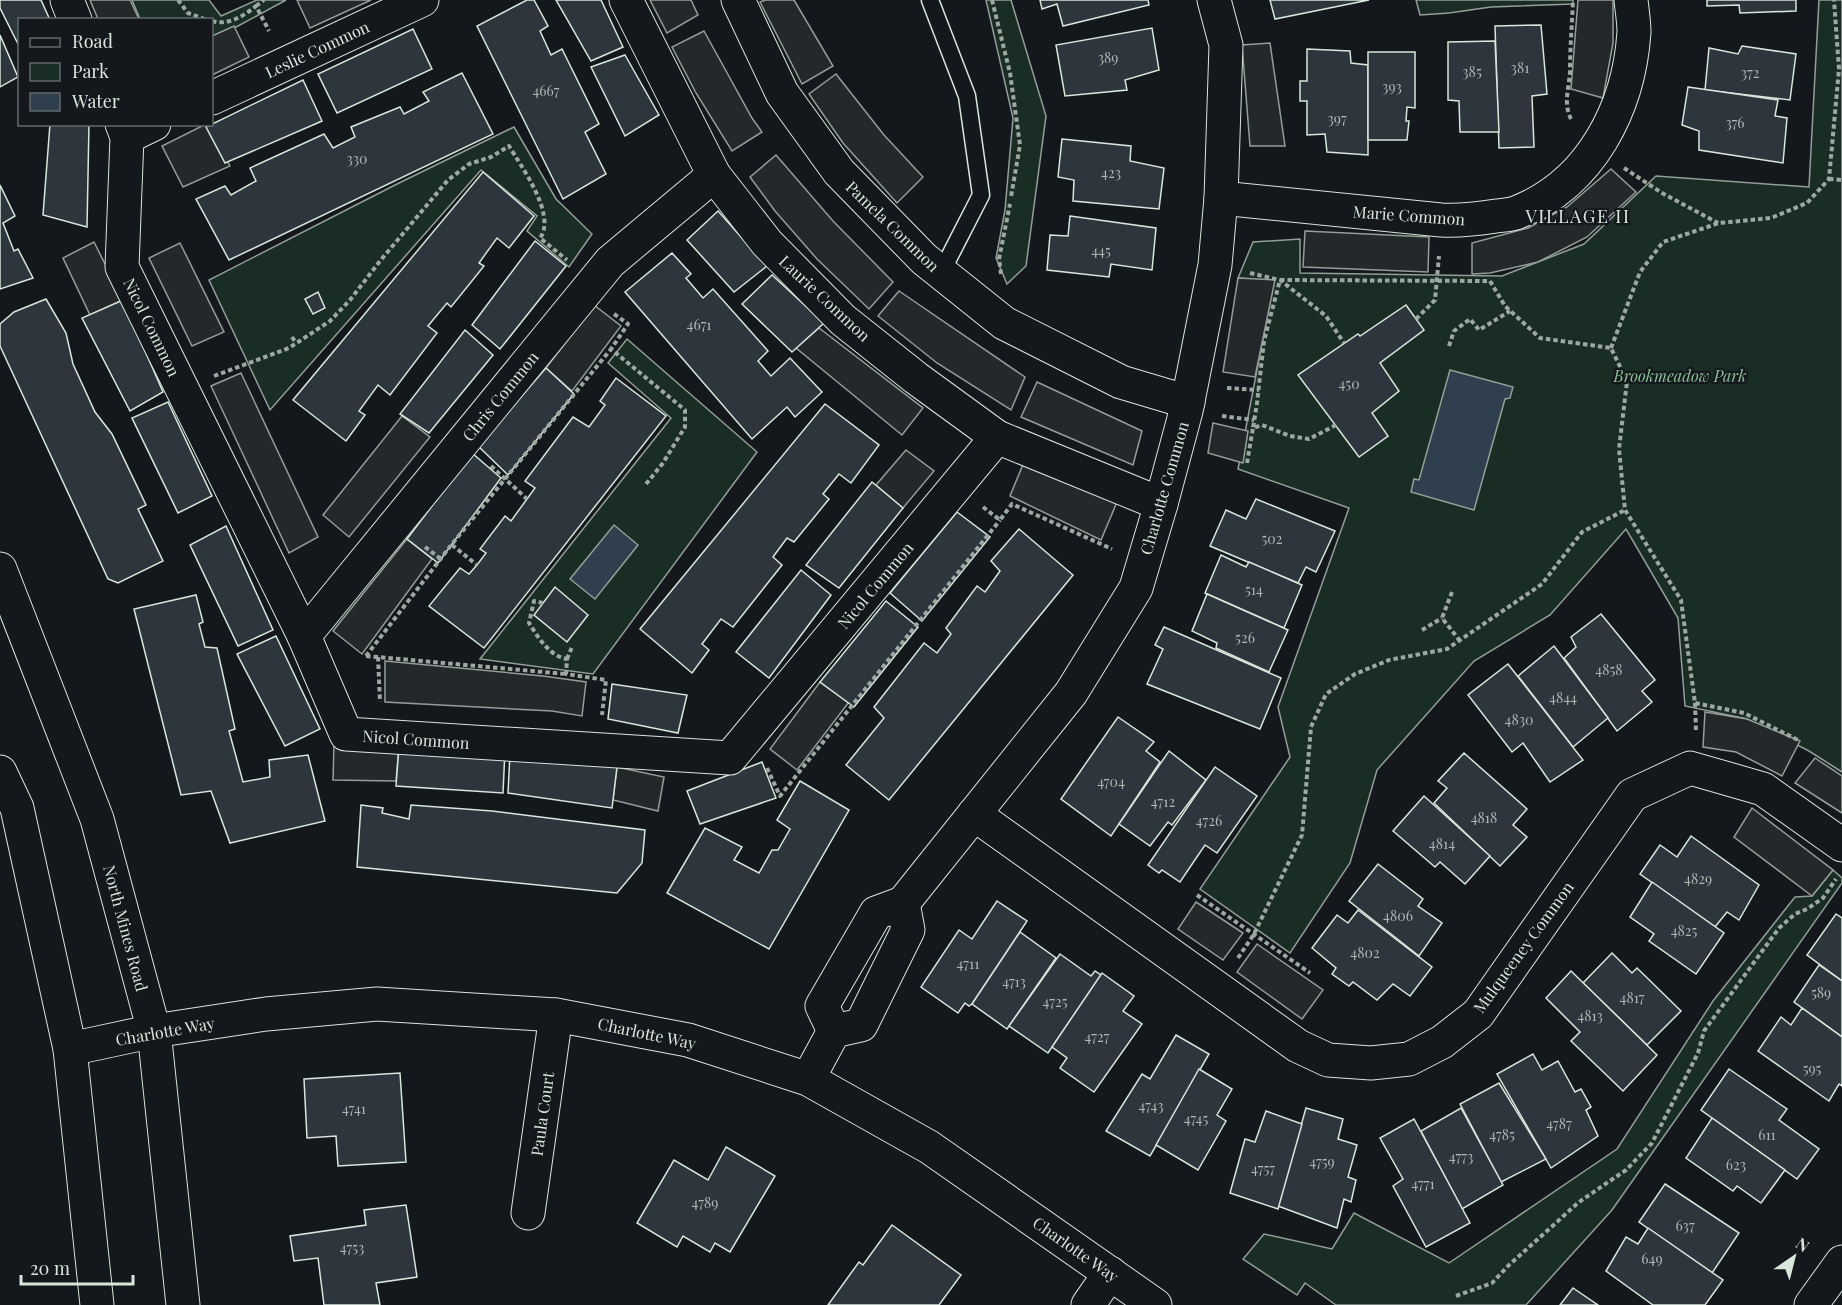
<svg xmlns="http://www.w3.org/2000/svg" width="1842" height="1305" viewBox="0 0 1842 1305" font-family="'Playfair Display',serif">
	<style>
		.green { fill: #1a2d24; stroke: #939e99; stroke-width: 1.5 }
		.parking { fill: #24282b; stroke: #939e99; stroke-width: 1.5 }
		.water { fill: #2f3f4d; stroke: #939e99; stroke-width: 1.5 }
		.building { fill: #2c363c; stroke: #d8e6dc; stroke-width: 1.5 }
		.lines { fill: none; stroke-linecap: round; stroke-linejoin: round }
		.service-casing { stroke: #d8e6dc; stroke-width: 19 }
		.minor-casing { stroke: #d8e6dc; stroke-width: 35 }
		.tertiary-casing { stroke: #d8e6dc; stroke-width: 35 }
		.secondary-casing { stroke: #d8e6dc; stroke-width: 35 }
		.path { stroke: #9da8a2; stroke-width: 4; stroke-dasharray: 4.5 3; stroke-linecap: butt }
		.service { stroke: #14181c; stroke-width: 16 }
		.minor { stroke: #14181c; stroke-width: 33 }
		.tertiary { stroke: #14181c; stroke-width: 33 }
		.secondary { stroke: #14181c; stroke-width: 33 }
		.labels { text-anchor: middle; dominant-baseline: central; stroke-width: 4.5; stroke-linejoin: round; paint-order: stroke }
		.number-label { font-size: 14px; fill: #adbab4 }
		.street-label { font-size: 16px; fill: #d8e6dc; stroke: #14181c }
		.park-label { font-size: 16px; font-style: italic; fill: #8ac095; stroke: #14181c }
		.neighbourhood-label { font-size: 18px; letter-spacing: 1.5px; fill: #d8e6dc; stroke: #14181c }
	</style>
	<rect width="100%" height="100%" fill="#14181c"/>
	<!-- green -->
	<g class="green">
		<polygon points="132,0 209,0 221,16 257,0 286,0 238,26 212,37 212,20 140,19"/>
		<polygon points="986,0 1011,0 1046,116 1026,266 1007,284 996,258 1005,210 1013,118"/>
		<polygon points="1416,0 1573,0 1573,4 1491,7 1449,13 1420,15"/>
		<polygon points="1819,0 1842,0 1842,772 1809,751 1747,719 1685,706 1678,618 1626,529 1550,615 1474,661 1377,770 1350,863 1290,953 1200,889 1290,757 1278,707 1349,508 1238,469 1274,281 1238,278 1253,242 1300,239 1300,273 1502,276 1584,244 1656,176 1809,187"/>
		<polygon points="514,127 556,199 592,234 569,267 527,231 537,216 481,170 270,410 209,280 399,183"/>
		<polygon points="627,339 757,452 593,674 480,659 671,418 608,363"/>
		<polygon points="1833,870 1842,878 1842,883 1612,1210 1526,1305 1336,1305 1305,1283 1297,1295 1243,1259 1264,1234 1332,1249 1354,1213 1449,1263 1617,1149 1713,1001 1795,897 1812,896"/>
	</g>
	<!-- parking -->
	<g class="parking">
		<polygon points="90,0 130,0 139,19 98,19"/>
		<polygon points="297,0 371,0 310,28"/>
		<polygon points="650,0 691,0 698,15 667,33"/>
		<polygon points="766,0 794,0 833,66 802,84 760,2"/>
		<polygon points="1578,0 1613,0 1613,43 1603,98 1571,89"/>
		<polygon points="234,26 249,57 212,75 212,36"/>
		<polygon points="704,31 752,118 762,132 732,151 696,93 672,47"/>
		<polygon points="1270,43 1285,146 1250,146 1242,45"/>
		<polygon points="836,74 884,135 923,177 897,203 843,143 809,94"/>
		<polygon points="204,125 208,125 230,166 183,187 162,146"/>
		<polygon points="776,155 833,221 893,282 869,309 817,259 775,211 750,177"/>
		<polygon points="1611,169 1636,192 1587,237 1538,262 1490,273 1472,274 1472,243 1528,228 1567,207"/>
		<polygon points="1305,231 1429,237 1428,272 1303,267"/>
		<polygon points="94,242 123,300 90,315 63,258"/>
		<polygon points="180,243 224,332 192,346 149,258"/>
		<polygon points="1238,278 1275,280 1255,377 1223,372"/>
		<polygon points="899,291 1025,377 1011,410 937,363 878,316"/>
		<polygon points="594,305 621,326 572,391 546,368"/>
		<polygon points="819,328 923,408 902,435 796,348"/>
		<polygon points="241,373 318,537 289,553 211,386"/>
		<polygon points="1037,382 1142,431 1133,465 1021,417"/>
		<polygon points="402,416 430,437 349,537 323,515"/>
		<polygon points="1213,423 1248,431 1243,463 1208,453"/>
		<polygon points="906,450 934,471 903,508 876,485"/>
		<polygon points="1024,462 1117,502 1101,540 1010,496"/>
		<polygon points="407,539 432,559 362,654 333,631"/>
		<polygon points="385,661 543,676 586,682 582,716 552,711 385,702"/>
		<polygon points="820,682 849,702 797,770 770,749"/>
		<polygon points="1705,712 1747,719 1800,741 1782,776 1736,752 1703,747"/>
		<polygon points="334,743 399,746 396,781 333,780"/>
		<polygon points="1815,758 1842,776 1842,813 1795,783"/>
		<polygon points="617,767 664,777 658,811 613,800"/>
		<polygon points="1752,808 1833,870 1812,896 1734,837"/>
		<polygon points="1196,902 1243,933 1223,960 1178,929"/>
		<polygon points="1257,944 1323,990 1302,1019 1237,972"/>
	</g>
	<!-- water -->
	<g class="water">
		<polygon points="1450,370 1513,387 1510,398 1505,399 1474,510 1411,492 1414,479 1419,480"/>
		<polygon points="614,525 638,545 595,599 570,579"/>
	</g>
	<!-- building -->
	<g class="building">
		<polygon points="0,0 41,0 50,20 20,20 20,48 0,8"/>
		<polygon points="527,0 534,0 548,26 540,31 551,55 562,49 599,124 585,132 606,174 563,199 477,26"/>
		<polygon points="556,0 601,0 623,47 591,61"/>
		<polygon points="1040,0 1148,0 1149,5 1063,26 1057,4 1042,9"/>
		<polygon points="1270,0 1369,0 1275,19"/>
		<polygon points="1707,0 1796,0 1796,11 1740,13 1739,5 1707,6"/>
		<polygon points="1541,25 1547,94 1532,96 1534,147 1499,148 1495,26"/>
		<polygon points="1152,28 1159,70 1125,80 1127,90 1065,96 1056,45"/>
		<polygon points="413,29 432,69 337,113 318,74"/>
		<polygon points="0,35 18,77 0,87"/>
		<polygon points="1495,41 1499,132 1460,132 1459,101 1448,100 1448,42"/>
		<polygon points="1742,46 1796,54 1790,100 1705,90 1709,48 1738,54"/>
		<polygon points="1307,49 1350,51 1351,63 1368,65 1368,155 1327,152 1325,134 1307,135 1307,101 1300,101 1300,81 1307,81"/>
		<polygon points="1368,52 1415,52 1415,108 1407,107 1406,121 1409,121 1407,140 1368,140"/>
		<polygon points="625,55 659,115 625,136 591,67"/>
		<polygon points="462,73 493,134 229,260 196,199 225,186 231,195 256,181 250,168 324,134 333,148 355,137 351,127 400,107 404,114 429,101 423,92"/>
		<polygon points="303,80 322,121 225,163 206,127"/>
		<polygon points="1688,87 1778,100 1775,116 1787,118 1783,163 1699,150 1699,131 1682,125"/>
		<polygon points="50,124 89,124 87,227 43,215"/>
		<polygon points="1062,139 1131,146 1130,161 1164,168 1159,209 1073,201 1074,180 1058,177"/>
		<polygon points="483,172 534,216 509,248 497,238 479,263 484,266 451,307 447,303 428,326 437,333 390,395 378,385 359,411 365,415 346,441 293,400"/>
		<polygon points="0,185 15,216 3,223 14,251 18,249 33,278 0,289"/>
		<polygon points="718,211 767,266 734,292 687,240"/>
		<polygon points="1070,216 1156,228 1152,270 1111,264 1109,277 1047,270 1050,235 1068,236"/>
		<polygon points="535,241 566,266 500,349 472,325"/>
		<polygon points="672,253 691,274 686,278 703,298 713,289 768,351 758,361 771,376 790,358 822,392 795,417 787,407 752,439 625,292"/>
		<polygon points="772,275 824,323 792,352 742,304"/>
		<polygon points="318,292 325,308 313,314 305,299"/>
		<polygon points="46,299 66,333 73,364 95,412 112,434 146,505 138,509 163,561 118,583 108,579 0,346 0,324 14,312"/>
		<polygon points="123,300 163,392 130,411 82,318"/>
		<polygon points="1406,305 1424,330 1380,363 1399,391 1372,413 1388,436 1359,457 1298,375 1358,334 1360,336"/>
		<polygon points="465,330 493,355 429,433 400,414"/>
		<polygon points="546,368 574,394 508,475 478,446"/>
		<polygon points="616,378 666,416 484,648 429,606 460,568 469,574 477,565 486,553 480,549 505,516 511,521 535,488 525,481 573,417 589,427 605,405 600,401"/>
		<polygon points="168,402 212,496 178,513 132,418"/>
		<polygon points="825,404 879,445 851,483 839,474 823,494 829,499 794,542 787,538 773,557 782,565 733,627 721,619 702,644 709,650 692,673 640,629"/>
		<polygon points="472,453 501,478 438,563 407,539"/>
		<polygon points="872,482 903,508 839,588 806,565"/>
		<polygon points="1256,499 1335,531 1316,572 1306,567 1298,583 1210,546 1226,510 1246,519"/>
		<polygon points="957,512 990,537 922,621 890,593"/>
		<polygon points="226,526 273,630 238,646 190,545"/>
		<polygon points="1019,529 1073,575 889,800 846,765 884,718 874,707 924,643 937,653 951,634 946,628 977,586 985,592 1000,571 991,561"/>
		<polygon points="1221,555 1246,567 1249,562 1302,585 1284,628 1205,593"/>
		<polygon points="801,570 831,595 769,678 736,652"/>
		<polygon points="555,587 588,615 567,642 534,615"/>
		<polygon points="1207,594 1288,630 1269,672 1216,648 1217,643 1192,631"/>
		<polygon points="196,595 203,622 199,624 205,647 217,648 235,729 229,731 243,782 270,777 269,760 308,755 325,821 230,843 211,791 181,795 134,609"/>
		<polygon points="886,601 918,627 854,707 820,682"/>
		<polygon points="1601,614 1655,680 1642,691 1652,702 1617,731 1564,658 1576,647 1571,637"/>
		<polygon points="1164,627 1281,678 1260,729 1147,684 1163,649 1155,645"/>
		<polygon points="276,636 320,729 285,746 237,654"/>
		<polygon points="1554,646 1608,718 1573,747 1518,676"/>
		<polygon points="1508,664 1583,760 1550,782 1523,743 1512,752 1468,695"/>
		<polygon points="612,684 687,695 678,733 608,719"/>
		<polygon points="1118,717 1154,742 1146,751 1160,762 1111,836 1061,799"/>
		<polygon points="399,746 505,750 503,793 396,786"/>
		<polygon points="1169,751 1206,780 1172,825 1168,822 1150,846 1119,824"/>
		<polygon points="510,753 617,767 612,808 508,793"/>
		<polygon points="1464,753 1527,809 1513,825 1527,837 1500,866 1434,803 1447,788 1438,781"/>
		<polygon points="762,762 776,798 700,824 687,791"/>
		<polygon points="1215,767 1257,796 1217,853 1205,845 1180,882 1162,870 1159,873 1148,865"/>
		<polygon points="800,781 849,810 769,949 667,893 705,828 742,847 734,860 759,873 772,850 778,850 790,829 777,820"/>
		<polygon points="1424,796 1490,856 1465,884 1440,862 1435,867 1393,831"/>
		<polygon points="361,805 383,808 382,813 409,819 411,805 492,811 645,830 642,863 617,893 357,867"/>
		<polygon points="1691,836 1759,885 1739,920 1727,912 1715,927 1640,874 1660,845 1677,857"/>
		<polygon points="1378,864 1423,899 1418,906 1442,923 1419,956 1349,901"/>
		<polygon points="1652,882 1724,933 1696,974 1649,941 1654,934 1630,917"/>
		<polygon points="997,901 1027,921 972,1004 969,1006 965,1003 958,1013 921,987 959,930 972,939"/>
		<polygon points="1358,910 1432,967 1410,996 1393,984 1377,1000 1353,982 1349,986 1332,974 1336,968 1312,948 1337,915 1348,923"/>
		<polygon points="1836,914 1842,918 1842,981 1807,955"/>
		<polygon points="1020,932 1056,958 1007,1029 972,1004"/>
		<polygon points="1612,953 1632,973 1637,968 1681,1011 1647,1045 1583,983"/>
		<polygon points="1060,954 1091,976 1095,971 1101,975 1048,1053 1009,1026"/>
		<polygon points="1819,965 1842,981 1842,1037 1794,1002"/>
		<polygon points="1571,971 1657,1055 1623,1091 1571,1041 1580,1032 1546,998"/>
		<polygon points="1102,973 1134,996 1123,1011 1142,1024 1094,1092 1060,1068 1067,1058 1052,1047"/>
		<polygon points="1802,1008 1842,1037 1842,1086 1839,1084 1829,1101 1758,1051 1781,1017 1791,1025"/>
		<polygon points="1176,1035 1209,1054 1150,1156 1106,1131 1142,1074 1150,1079"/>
		<polygon points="1533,1054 1542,1070 1558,1061 1575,1092 1581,1089 1591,1107 1586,1110 1598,1136 1551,1168 1497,1074"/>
		<polygon points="1199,1069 1232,1089 1217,1115 1226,1121 1198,1170 1156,1145"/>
		<polygon points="1729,1069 1787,1109 1779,1120 1819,1149 1797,1179 1701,1110"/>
		<polygon points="400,1073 406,1162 338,1166 336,1136 307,1138 304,1079"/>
		<polygon points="1499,1083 1546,1159 1501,1182 1460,1104"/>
		<polygon points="1306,1108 1343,1119 1338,1139 1357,1145 1348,1177 1356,1180 1351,1202 1344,1199 1337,1228 1278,1206"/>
		<polygon points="1461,1108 1503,1185 1462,1209 1421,1131"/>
		<polygon points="1266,1111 1302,1124 1278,1209 1230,1193 1245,1139 1255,1142"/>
		<polygon points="1712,1118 1785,1170 1761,1203 1737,1186 1733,1191 1686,1158"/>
		<polygon points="1414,1119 1470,1223 1426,1247 1393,1186 1403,1179 1380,1138"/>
		<polygon points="726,1147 775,1176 730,1252 715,1243 710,1252 683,1236 677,1247 637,1223 674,1160 708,1180"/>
		<polygon points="1665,1184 1739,1233 1712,1273 1639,1222"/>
		<polygon points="406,1205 417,1277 376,1283 380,1305 324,1305 318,1258 294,1261 290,1236 366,1225 364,1210"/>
		<polygon points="892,1225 961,1275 939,1305 828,1305 859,1262 863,1265"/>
		<polygon points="1648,1228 1723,1280 1705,1305 1653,1305 1606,1271 1626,1237 1638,1244"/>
		<polygon points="1573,1288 1598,1305 1560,1305"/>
	</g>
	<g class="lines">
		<!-- service casing -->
		<g class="service-casing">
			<polyline id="service" points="930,0 967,96 981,195 941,273"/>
		</g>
		<!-- minor casing -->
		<g class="minor-casing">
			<g id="minor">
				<polyline points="67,0 75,20"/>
				<polyline points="626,0 714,175 767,243 843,320 916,378 997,437 1161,504"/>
				<polyline points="738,0 782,93 839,172 924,259 1004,323 1121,382 1188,402"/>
				<polyline points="212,98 422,0"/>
				<polyline points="122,124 127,137 122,267 304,636 346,734 730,758 997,437"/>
				<polyline points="127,137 154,124"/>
				<path d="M1221,198L1441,220C1460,221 1477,219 1496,216C1503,215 1512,215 1518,212C1591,183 1629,108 1634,32C1634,22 1632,10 1631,0"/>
				<polyline points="304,636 610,262 714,175"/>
				<polyline points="974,814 1298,1046 1328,1060 1371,1063 1409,1059 1442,1042 1478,1014 1632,795 1690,768 1763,789 1842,845"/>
				<polyline points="834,1031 822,1006 876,913 903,903 1071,693 1136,588 1161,504 1186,411 1215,265 1221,198 1226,45 1214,0"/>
				<polyline points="808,1079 834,1031 861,1025 908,930 903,903"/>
				<polyline points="528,1213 556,1015"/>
				<polyline points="1088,1305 1110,1273"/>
				<polyline points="1811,1305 1842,1262"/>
			</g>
		</g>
		<!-- tertiary casing -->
		<g class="tertiary-casing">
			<polyline id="tertiary" points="70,1049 154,1031 266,1014 377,1004 556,1015 688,1040 808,1079 929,1147 1155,1305"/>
		</g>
		<!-- secondary casing -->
		<g class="secondary-casing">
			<g id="secondary">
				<polyline points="0,569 97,819 154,1031 183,1305"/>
				<polyline points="0,772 17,808 70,1049 97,1305"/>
			</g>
		</g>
		<!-- path -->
		<g class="path">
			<polyline points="178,0 188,13 207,20"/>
			<polyline points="992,0 1010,73 1020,145 1011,197"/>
			<polyline points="256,6 264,0"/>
			<path d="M212,21C227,26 244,16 256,6L269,31"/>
			<path d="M1571,119C1563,103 1569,89 1570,72C1570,48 1572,24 1573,0"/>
			<polyline points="1624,168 1662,193 1718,223"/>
			<polyline points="1829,179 1842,180"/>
			<polyline points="1250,273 1280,280 1326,316 1344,343"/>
			<polyline points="1001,274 999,259 1010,204"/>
			<polyline points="614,314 628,324 611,349 685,410 685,427 663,463 646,484"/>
			<polyline points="1416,319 1435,300 1439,256"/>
			<polyline points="292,337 296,343"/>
			<polyline points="1449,346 1454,331 1470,319 1479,330 1510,311"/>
			<polyline points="1611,348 1640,272 1663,242 1719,223 1771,218 1807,203 1829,179 1839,69 1834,0"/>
			<path d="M214,376L289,348L330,321L350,300L380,261L448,180L469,164L491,157L509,146C521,166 557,215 540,238L567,260"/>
			<polyline points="1227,388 1259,390"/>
			<polyline points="1222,416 1254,420"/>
			<polyline points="1336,425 1309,439 1290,436 1262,425 1253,428 1257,403 1264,341 1280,280 1490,281 1505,306 1540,338 1611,348 1627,381 1619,449 1625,510 1681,600 1695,703 1744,713 1800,741"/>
			<polyline points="1247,463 1253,428"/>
			<polyline points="491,466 527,499"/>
			<polyline points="983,507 1000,520 1012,504 1112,549"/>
			<polyline points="452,545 477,565"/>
			<polyline points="425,547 441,559 442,557"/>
			<polyline points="1452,592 1442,618 1460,641"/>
			<path d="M543,603L534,601L529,623C538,637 549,656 567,659L566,674L606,680L602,715"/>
			<polyline points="1422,630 1442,618"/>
			<polyline points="366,656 452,544 611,349"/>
			<polyline points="366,656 566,674"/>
			<polyline points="378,657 380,702"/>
			<polyline points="567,659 572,647"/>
			<polyline points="1695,703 1696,732"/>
			<polyline points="767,768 780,796 1000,520"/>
			<polyline points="1197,895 1310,973"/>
			<polyline points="1238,958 1254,934 1302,835 1311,727 1326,694 1355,674 1389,660 1447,649 1542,584 1582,532 1625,510"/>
			<polyline points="1456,1296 1492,1283 1508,1266 1579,1202 1626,1170 1652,1143 1698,1053 1704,1031 1779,928 1795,914 1807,909 1823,898 1836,879"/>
		</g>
		<!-- service -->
		<use href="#service" class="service"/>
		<!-- minor -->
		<use href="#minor" class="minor"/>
		<!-- tertiary -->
		<use href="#tertiary" class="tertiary"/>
		<!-- secondary -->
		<use href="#secondary" class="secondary"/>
	</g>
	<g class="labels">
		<!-- number labels -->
		<g class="number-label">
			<text x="1108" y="57">389</text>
			<text x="1520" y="67">381</text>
			<text x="1472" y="71">385</text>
			<text x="1750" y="72">372</text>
			<text x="1392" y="86">393</text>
			<text x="546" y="90">4667</text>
			<text x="1337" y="118">397</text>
			<text x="1735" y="122">376</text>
			<text x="357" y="158">330</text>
			<text x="1111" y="172">423</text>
			<text x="1101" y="250">445</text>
			<text x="699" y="324">4671</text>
			<text x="1349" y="383">450</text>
			<text x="1272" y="538">502</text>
			<text x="1254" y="589">514</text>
			<text x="1245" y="637">526</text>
			<text x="1609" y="669">4858</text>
			<text x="1563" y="697">4844</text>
			<text x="1519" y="719">4830</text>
			<text x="1111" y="781">4704</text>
			<text x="1163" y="801">4712</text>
			<text x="1484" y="817">4818</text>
			<text x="1209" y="820">4726</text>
			<text x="1442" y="843">4814</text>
			<text x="1698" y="878">4829</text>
			<text x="1398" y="915">4806</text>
			<text x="1684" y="930">4825</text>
			<text x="1365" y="952">4802</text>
			<text x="968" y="963">4711</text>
			<text x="1014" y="981">4713</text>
			<text x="1821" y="992">589</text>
			<text x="1632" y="997">4817</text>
			<text x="1055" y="1001">4725</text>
			<text x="1590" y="1015">4813</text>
			<text x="1097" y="1036">4727</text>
			<text x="1812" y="1068">595</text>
			<text x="1151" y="1105">4743</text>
			<text x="354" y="1108">4741</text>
			<text x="1196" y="1118">4745</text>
			<text x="1559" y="1123">4787</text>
			<text x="1502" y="1134">4785</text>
			<text x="1767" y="1134">611</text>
			<text x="1461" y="1156">4773</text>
			<text x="1322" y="1161">4759</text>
			<text x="1736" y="1164">623</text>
			<text x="1263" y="1168">4757</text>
			<text x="1423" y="1183">4771</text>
			<text x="705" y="1202">4789</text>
			<text x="1685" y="1225">637</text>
			<text x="352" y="1247">4753</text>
			<text x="1652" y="1258">649</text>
		</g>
		<!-- street labels -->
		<g class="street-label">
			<text transform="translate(317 49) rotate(-25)">Leslie Common</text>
			<text transform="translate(1409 215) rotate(4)">Marie Common</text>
			<text transform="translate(893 226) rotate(44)">Pamela Common</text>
			<text transform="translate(825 298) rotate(43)">Laurie Common</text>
			<text transform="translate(152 327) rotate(64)">Nicol Common</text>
			<text transform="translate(500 396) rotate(-51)">Chris Common</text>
			<text transform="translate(1164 488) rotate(-74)">Charlotte Common</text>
			<text transform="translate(875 585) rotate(-50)">Nicol Common</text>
			<text transform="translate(416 739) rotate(4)">Nicol Common</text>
			<text transform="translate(126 928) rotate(75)">North Mines Road</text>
			<text transform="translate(1523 947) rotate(-54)">Mulqueeney Common</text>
			<text transform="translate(165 1031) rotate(-10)">Charlotte Way</text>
			<text transform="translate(647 1033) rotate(12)">Charlotte Way</text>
			<text transform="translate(542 1114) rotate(-82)">Paula Court</text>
			<text transform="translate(1076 1249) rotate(35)">Charlotte Way</text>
		</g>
		<!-- park labels -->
		<g class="park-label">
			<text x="1680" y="375">Brookmeadow Park</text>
		</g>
		<!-- neighbourhood labels -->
		<g class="neighbourhood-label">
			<text x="1578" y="216">VILLAGE II</text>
		</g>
	</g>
	<!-- legend -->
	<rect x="18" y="18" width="195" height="108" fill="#14181c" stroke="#626a69" stroke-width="1.5"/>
	<rect x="30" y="38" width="30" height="9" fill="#14181c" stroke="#626a69" stroke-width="1.5"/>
	<text x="72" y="48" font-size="18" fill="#d8e6dc">Road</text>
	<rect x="30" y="63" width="30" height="18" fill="#1a2d24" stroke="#626a69" stroke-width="1.5"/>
	<text x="72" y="78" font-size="18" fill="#d8e6dc">Park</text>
	<rect x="30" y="93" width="30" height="18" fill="#2f3f4d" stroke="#626a69" stroke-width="1.5"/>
	<text x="72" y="108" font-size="18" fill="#d8e6dc">Water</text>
	<!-- north arrow -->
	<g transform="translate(1794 1257) rotate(35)" stroke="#14181c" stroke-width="4.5" paint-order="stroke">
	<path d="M0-4.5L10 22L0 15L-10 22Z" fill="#d8e6dc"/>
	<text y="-9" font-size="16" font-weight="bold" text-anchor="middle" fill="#d8e6dc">N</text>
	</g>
	<!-- scale -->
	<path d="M21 1275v9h112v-9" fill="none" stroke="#d8e6dc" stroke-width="3"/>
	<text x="30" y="1275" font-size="18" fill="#d8e6dc" stroke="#14181c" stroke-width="4.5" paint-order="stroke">20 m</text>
</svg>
